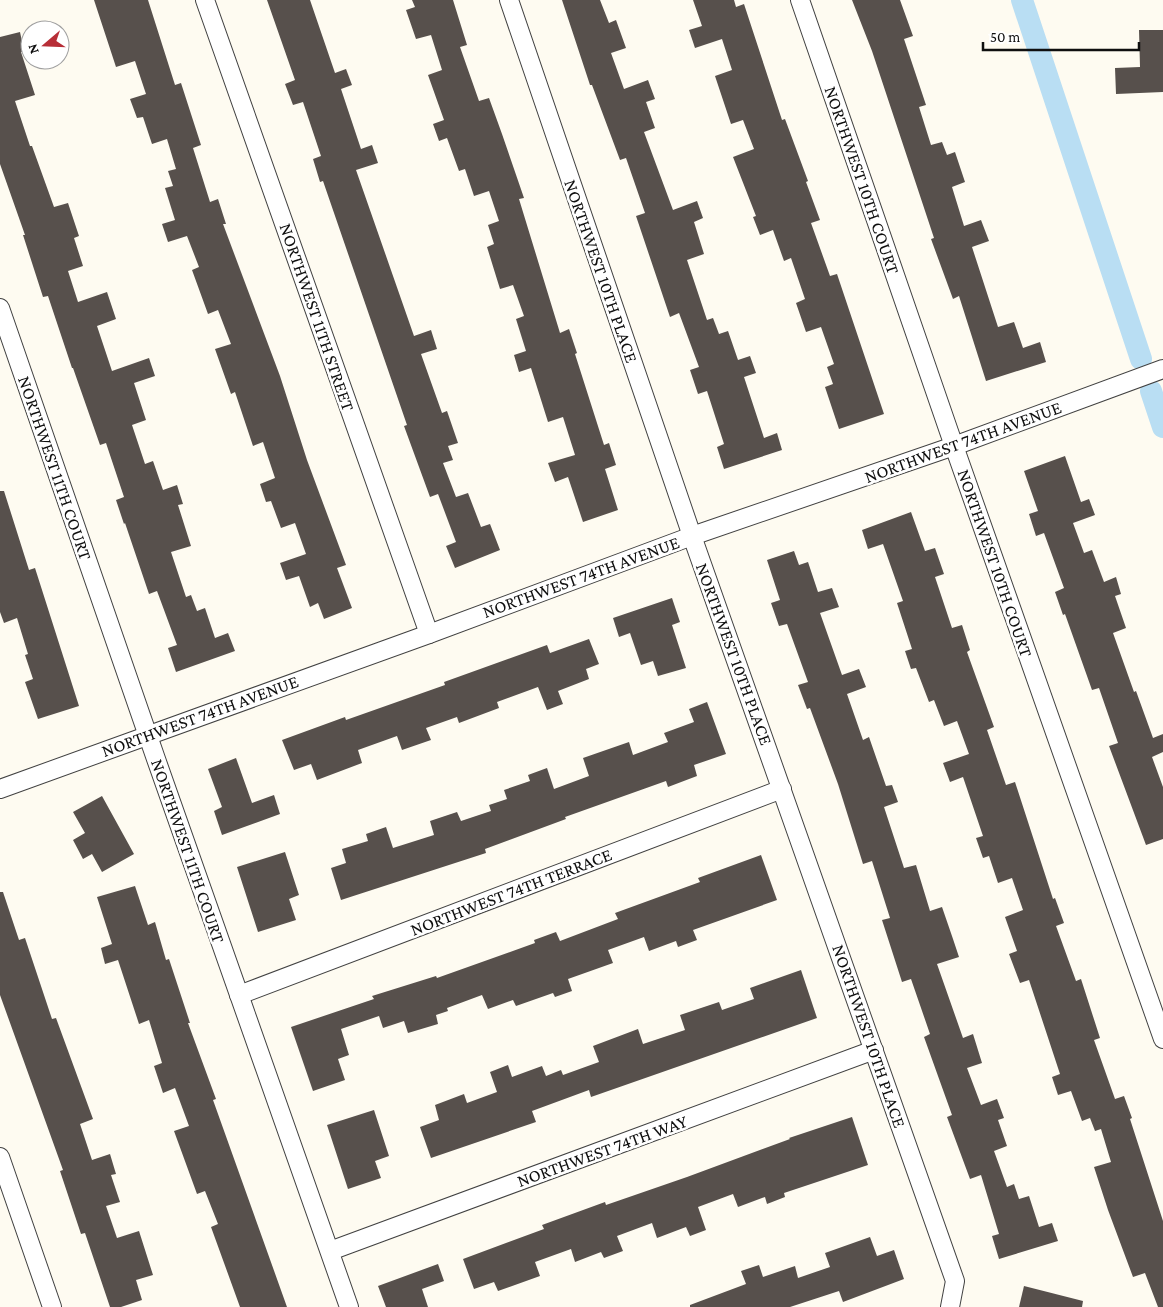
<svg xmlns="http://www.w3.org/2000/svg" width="1163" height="1307" viewBox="0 0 1163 1307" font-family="'Crimson Pro',serif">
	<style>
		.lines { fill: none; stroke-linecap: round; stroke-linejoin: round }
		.canal { stroke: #b9def3; stroke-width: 22 }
		.building { fill: #57504c }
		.minor-casing { stroke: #424242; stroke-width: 20 }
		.minor { stroke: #fff; stroke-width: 18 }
		.labels { text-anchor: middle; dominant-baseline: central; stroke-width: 5; stroke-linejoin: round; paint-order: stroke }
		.street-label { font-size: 18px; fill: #0f0f0f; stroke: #fff }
	</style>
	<rect width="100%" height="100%" fill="#fefbf1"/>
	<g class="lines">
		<!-- canal -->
		<g class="canal">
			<polyline points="1022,0 1141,359"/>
			<polyline points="1151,391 1163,427"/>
		</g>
	</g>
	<!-- building -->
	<g class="building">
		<polygon points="94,0 148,0 175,85 181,83 201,145 193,148 210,202 218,199 226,224 223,224 280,376 307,460 346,565 337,568 352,608 324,619 318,603 310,607 299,576 286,580 280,563 306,554 295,523 281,528 271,501 266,502 260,484 275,478 263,442 253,446 235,392 231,394 215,349 231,344 218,310 208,314 192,270 199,267 187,236 168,242 162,224 175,220 165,188 173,186 168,171 176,169 167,139 152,144 143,117 137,118 130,99 146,94 135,61 116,67"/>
		<polygon points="267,0 310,0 335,73 346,69 352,85 341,89 361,149 372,145 378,163 356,170 414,336 431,330 437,349 421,354 442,413 447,411 458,443 448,446 453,460 443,463 456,497 468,493 481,527 490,524 500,550 455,568 446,546 456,542 438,494 430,497 404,426 407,425 323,181 320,182 313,159 321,156 303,102 293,105 285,84 295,80"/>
		<polygon points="412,0 453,0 467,45 460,47 479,101 489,98 502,134 524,198 519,199 560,333 569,329 577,353 575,354 604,445 609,443 616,465 605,469 618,510 583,522 568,477 555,482 548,463 575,455 563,417 548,422 531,368 519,372 514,355 526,351 516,319 524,316 513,285 500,289 487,247 494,244 488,225 499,221 489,191 474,196 465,169 459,171 447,138 439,141 433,124 444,120 428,75 442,70 431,35 416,39 406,10 415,7"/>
		<polygon points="562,0 600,0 609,23 616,20 626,48 611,53 624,89 648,80 655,99 646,102 655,128 644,132 673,210 697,201 703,218 694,222 704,254 687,260 707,320 713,318 719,334 728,331 738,360 750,356 756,373 744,377 764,438 777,433 782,450 724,469 717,447 724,444 707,391 698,394 690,370 699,367 679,313 670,317 636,216 645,213 626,158 620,160 592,85 590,85"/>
		<polygon points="693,0 734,0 736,7 744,4 782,120 785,119 808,181 806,182 820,220 811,223 830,276 837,274 884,414 839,429 825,387 833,384 827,367 834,364 821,327 806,332 796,303 805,299 791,258 784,261 773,230 760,235 753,217 756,216 733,157 754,149 743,120 731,124 715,76 732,70 722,39 695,48 689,30 702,26"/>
		<polygon points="852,0 900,0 913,36 904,39 926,105 919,107 931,145 942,142 947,155 955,152 965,182 952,187 964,226 981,220 989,241 972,247 998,327 1014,322 1023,348 1040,342 1046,362 986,381 959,296 953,299 931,239 934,238 872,51"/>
		<polygon points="1139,30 1163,30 1163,92 1116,94 1115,68 1140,67"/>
		<polygon points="20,32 24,51 21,52 35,95 15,101 30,146 32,146 54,207 68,203 79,236 74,238 83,266 68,271 78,302 107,292 116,319 97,326 112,371 149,358 155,376 134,383 146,420 132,425 145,464 153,461 163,490 177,485 183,504 178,505 191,546 171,552 186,597 191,595 197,611 205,608 215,638 228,633 235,651 176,672 168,648 177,645 157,591 149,594 125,523 124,524 116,500 124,497 106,443 100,445 73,368 72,368 48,296 43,297 23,235 25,235 0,164 0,37"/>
		<polygon points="1065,456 1081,502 1089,499 1095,515 1073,523 1084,553 1092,550 1104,582 1116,577 1121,594 1115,596 1126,628 1113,633 1134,692 1136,691 1153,738 1163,734 1163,752 1152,757 1163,787 1163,839 1146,845 1109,746 1118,743 1099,688 1092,690 1065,614 1063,615 1055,592 1064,588 1044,533 1036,536 1029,514 1038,511 1024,471"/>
		<polygon points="0,491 4,491 29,570 35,568 79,706 38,719 25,682 33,679 25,655 28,654 17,618 4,623 0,612"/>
		<polygon points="911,512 925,551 935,548 944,574 935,577 952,628 962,625 970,650 967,652 994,727 987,730 1006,785 1015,782 1053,899 1055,898 1064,923 1056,926 1076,981 1081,979 1100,1038 1094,1040 1115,1099 1124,1096 1132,1118 1130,1119 1163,1221 1163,1307 1158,1307 1145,1273 1133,1277 1108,1210 1094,1167 1111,1162 1101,1129 1095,1131 1090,1118 1082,1121 1071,1091 1058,1095 1052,1077 1060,1074 1029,980 1020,983 1009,954 1017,951 1005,917 1023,910 1012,878 998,883 989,856 983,858 976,838 983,836 963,777 950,782 943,763 969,754 957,721 944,726 934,700 929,702 916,668 911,669 905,651 912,649 897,603 903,601 883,544 868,549 862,530"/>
		<polygon points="794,551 799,565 808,562 818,592 832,588 839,607 820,613 842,675 859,669 866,687 847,694 863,740 869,737 886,786 892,785 898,802 884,807 904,868 916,865 930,911 942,907 953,939 959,957 937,964 963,1038 973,1034 982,1063 967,1068 981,1105 997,1099 1004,1118 998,1120 1007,1146 994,1151 1007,1187 1014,1184 1019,1199 1029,1196 1039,1227 1052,1223 1058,1241 999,1259 992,1236 999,1234 981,1175 970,1179 947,1117 952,1115 924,1037 930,1034 911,979 902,982 882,920 890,918 872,861 863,864 838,784 810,708 807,709 798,685 808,682 787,624 779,626 771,603 780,600 767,560"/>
		<polygon points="672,598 680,622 672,625 686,668 658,676 653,661 641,665 630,633 619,637 613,618"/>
		<polygon points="589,639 599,664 586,669 589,679 558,691 563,704 547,710 538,687 497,702 499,708 459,723 457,717 426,728 431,740 402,750 397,736 358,750 362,763 317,780 311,764 294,770 282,740 345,717 346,720 445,685 444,682 547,645 550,653"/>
		<polygon points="707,702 726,754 694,765 697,776 668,787 666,781 565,817 566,819 485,849 486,853 341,900 331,868 346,863 342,849 368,841 366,834 386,827 393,848 434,835 430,821 457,812 461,821 491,811 489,805 507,799 504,790 530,781 528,775 547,768 554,789 589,776 583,758 629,742 633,755 668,742 664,733 694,722 689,709"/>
		<polygon points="236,758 252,803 274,795 280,814 222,835 214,811 222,807 208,769"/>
		<polygon points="102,796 134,854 102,872 92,854 83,859 73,840 85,833 73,812"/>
		<polygon points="285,852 299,895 289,899 296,920 258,932 237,867"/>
		<polygon points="761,855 777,900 693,930 697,940 678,947 676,941 649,951 644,937 608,950 613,963 568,979 572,991 555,997 553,993 516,1006 513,1000 488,1009 482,995 447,1008 448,1011 436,1015 438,1024 408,1033 404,1021 383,1028 379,1016 341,1029 349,1055 338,1059 345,1080 313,1091 291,1027 374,999 372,996 436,976 437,978 535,943 534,940 556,932 560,941 618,919 615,913 700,882 698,878"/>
		<polygon points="135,886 148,925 155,922 166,960 169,959 190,1023 188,1023 216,1099 213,1100 287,1307 240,1307 211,1227 218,1224 205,1191 197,1194 174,1131 189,1126 175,1088 163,1093 154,1066 162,1063 149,1020 139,1024 118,960 105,964 101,948 112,944 97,897"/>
		<polygon points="0,892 3,892 19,940 25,938 52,1019 56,1018 93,1119 80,1124 92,1160 110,1154 116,1174 111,1175 120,1202 106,1206 117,1238 139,1231 153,1275 136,1280 142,1300 121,1307 110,1307 85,1233 81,1234 60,1171 63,1170 0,995"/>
		<polygon points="801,970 817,1018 591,1097 589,1090 532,1111 536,1122 431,1158 420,1127 439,1120 435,1105 464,1094 467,1103 497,1092 490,1072 508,1065 512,1077 542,1066 546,1076 561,1070 563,1075 599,1062 593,1046 638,1029 643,1044 685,1030 680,1015 719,1002 722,1010 754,999 750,988"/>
		<polygon points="374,1110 389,1156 375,1161 381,1178 348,1189 327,1125"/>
		<polygon points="852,1117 868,1165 784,1193 785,1197 767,1204 765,1197 738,1207 733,1194 698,1207 706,1230 690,1236 686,1227 657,1238 652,1223 617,1236 623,1251 604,1258 601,1252 575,1262 571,1249 535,1262 540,1276 498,1291 494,1282 474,1289 463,1259 544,1229 542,1225 605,1202 606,1205 687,1177 790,1139 789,1138"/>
		<polygon points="870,1237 877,1256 894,1250 904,1279 843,1302 839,1291 790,1307 690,1307 690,1305 746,1284 741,1271 759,1265 763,1277 795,1266 798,1278 830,1267 825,1253"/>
		<polygon points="438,1264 444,1281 422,1289 428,1307 386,1307 378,1286"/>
		<polygon points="1024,1286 1083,1301 1082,1307 1019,1307"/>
	</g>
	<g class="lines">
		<!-- minor casing -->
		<g class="minor-casing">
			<g id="minor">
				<polyline points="205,0 429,634"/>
				<polyline points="509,0 692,536 955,1281 950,1307"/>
				<polyline points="800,0 954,446 1163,1039"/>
				<polyline points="0,308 156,759 349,1307"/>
				<polyline points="0,789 429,634 692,536 954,446 1163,369"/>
				<polyline points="239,995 782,789"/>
				<polyline points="0,1157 52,1307"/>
				<polyline points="330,1251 874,1050"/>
			</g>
		</g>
		<!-- minor -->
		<use href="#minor" class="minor"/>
	</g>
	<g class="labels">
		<!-- street labels -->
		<g class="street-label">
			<text transform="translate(862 180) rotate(71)">NORTHWEST 10TH COURT</text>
			<text transform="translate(601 271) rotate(71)">NORTHWEST 10TH PLACE</text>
			<text transform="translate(317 317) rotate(71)">NORTHWEST 11TH STREET</text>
			<text transform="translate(963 442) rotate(-20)">NORTHWEST 74TH AVENUE</text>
			<text transform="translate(55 468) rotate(71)">NORTHWEST 11TH COURT</text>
			<text transform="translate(995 563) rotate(71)">NORTHWEST 10TH COURT</text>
			<text transform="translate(581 577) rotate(-20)">NORTHWEST 74TH AVENUE</text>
			<text transform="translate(734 654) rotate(70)">NORTHWEST 10TH PLACE</text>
			<text transform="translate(200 716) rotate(-20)">NORTHWEST 74TH AVENUE</text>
			<text transform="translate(188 851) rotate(71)">NORTHWEST 11TH COURT</text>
			<text transform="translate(511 892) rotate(-21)">NORTHWEST 74TH TERRACE</text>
			<text transform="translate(869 1036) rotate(71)">NORTHWEST 10TH PLACE</text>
			<text transform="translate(602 1151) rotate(-20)">NORTHWEST 74TH WAY</text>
		</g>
	</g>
	<!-- north arrow -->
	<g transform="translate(45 45) rotate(251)"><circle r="24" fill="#ffffff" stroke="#9f9f9f"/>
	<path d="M0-4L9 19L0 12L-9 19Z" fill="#b72e37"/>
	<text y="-8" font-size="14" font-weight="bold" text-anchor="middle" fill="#0f0f0f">N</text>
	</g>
	<!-- scale -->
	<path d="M983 42v8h156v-8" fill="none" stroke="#0f0f0f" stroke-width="2.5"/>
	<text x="990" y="42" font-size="15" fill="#0f0f0f" stroke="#ffffff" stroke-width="4" paint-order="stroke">50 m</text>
</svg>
